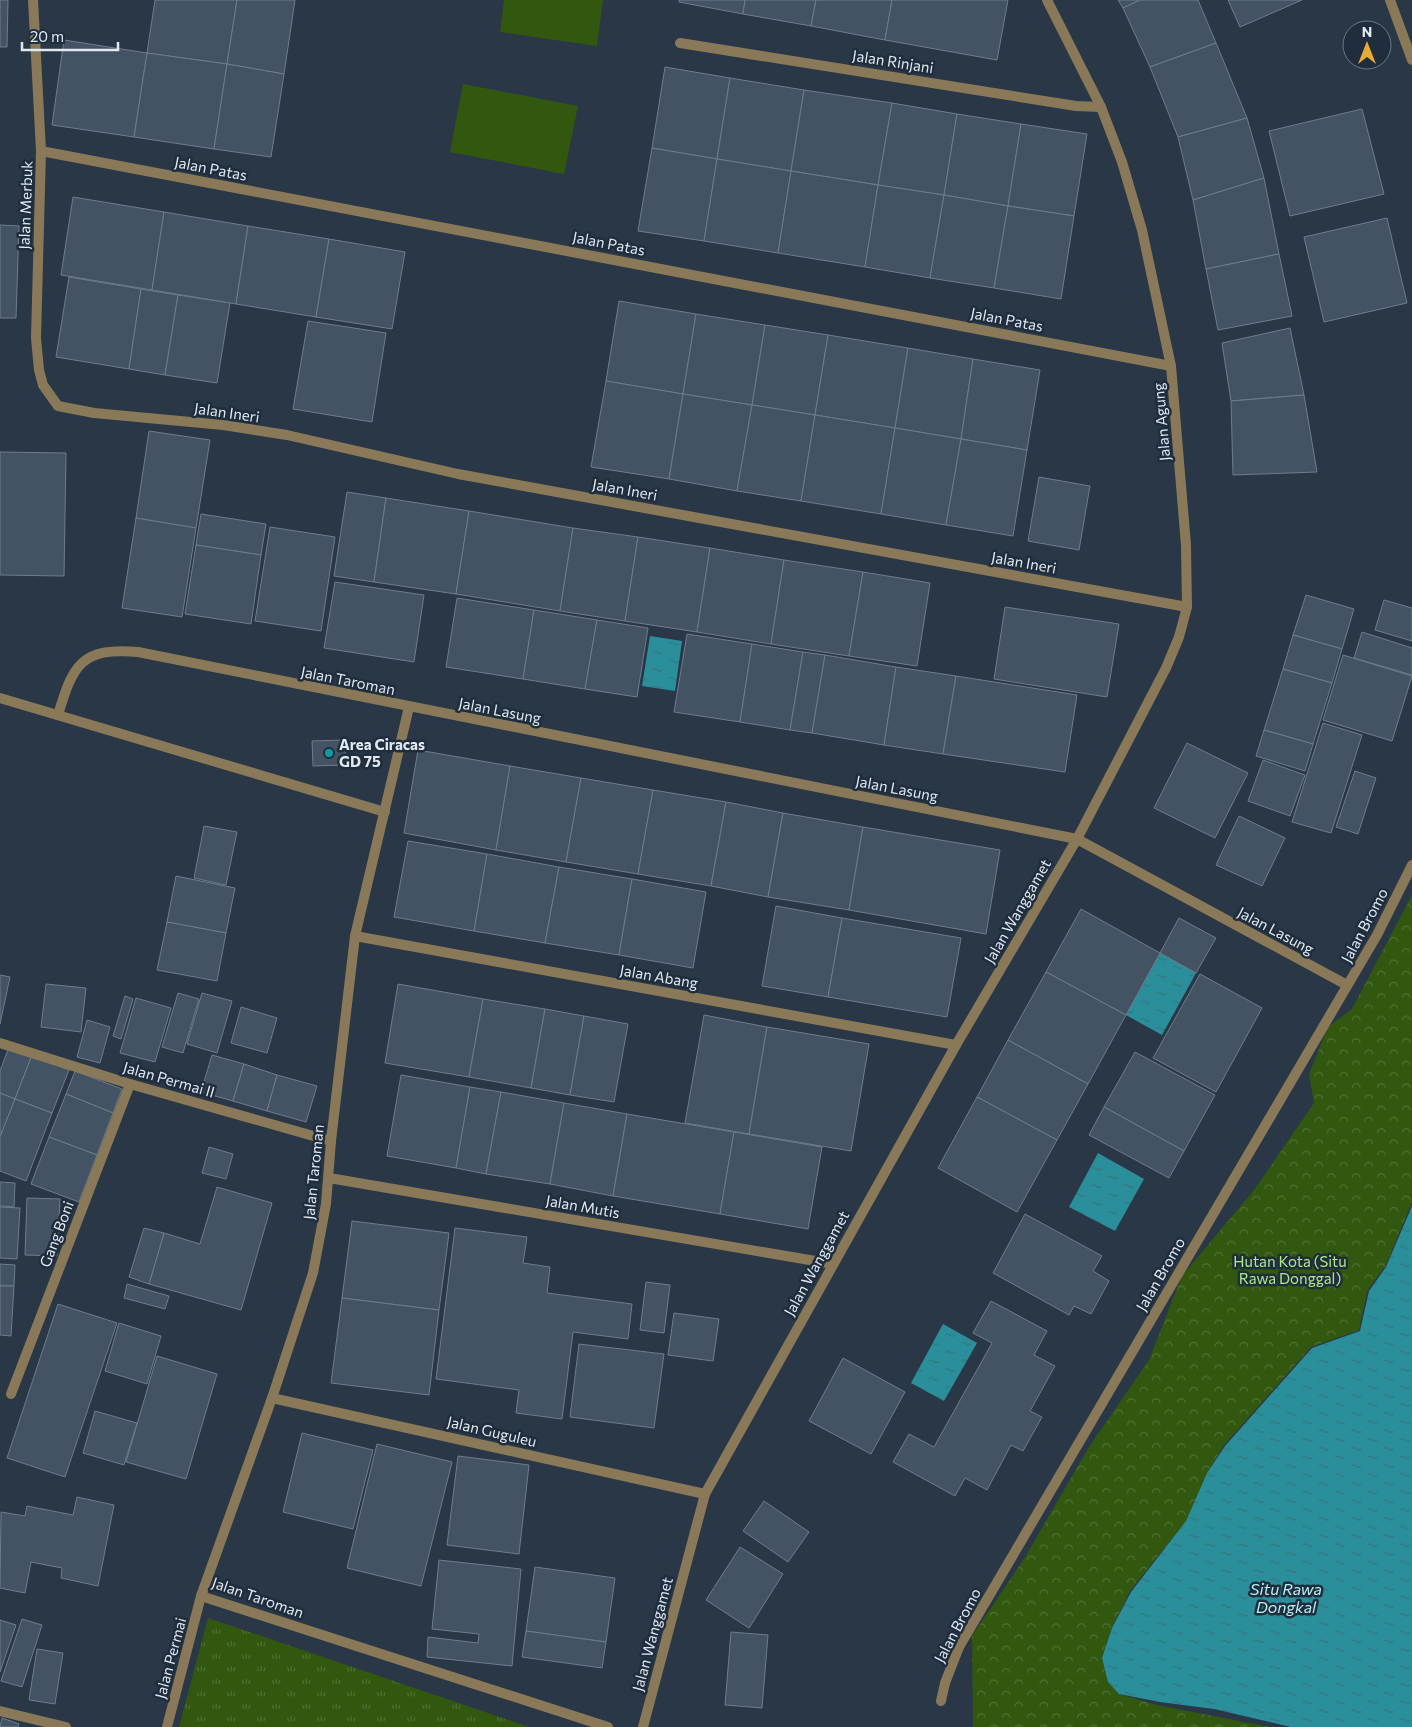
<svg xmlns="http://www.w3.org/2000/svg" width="1412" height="1727" viewBox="0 0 1412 1727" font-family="Commissioner,sans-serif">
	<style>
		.grass { fill: url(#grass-tufts) }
		.forest { fill: url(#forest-crowns) }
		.pitch { fill: #325810 }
		.water { fill: url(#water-ripples) }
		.building { fill: #445363; stroke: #6d7d8f }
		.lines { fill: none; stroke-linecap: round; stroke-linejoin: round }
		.street { stroke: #897958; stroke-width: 10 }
		.culture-dot { fill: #0f9aa8; stroke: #1f2d3c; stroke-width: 2 }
		.labels { text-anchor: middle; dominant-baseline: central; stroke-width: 5; stroke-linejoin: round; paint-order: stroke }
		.street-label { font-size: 15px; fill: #e0e8f2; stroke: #1f2d3c }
		.poi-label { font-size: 15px; font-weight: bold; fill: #e0e8f2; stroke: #1f2d3c; text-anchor: start }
		.park-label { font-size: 15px; fill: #ade985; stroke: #1f2d3c }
		.water-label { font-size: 16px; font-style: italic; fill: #b6eef6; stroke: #1f2d3c }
	</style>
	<defs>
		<pattern id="grass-tufts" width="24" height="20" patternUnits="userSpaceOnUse" patternTransform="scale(1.25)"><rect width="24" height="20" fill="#325810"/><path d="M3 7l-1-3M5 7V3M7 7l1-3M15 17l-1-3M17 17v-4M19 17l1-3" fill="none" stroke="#4f7033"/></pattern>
		<pattern id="forest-crowns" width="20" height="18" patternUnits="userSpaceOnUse" patternTransform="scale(1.25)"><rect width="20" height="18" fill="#325810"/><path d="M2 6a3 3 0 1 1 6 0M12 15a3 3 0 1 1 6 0" fill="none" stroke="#4f7033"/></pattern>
		<pattern id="water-ripples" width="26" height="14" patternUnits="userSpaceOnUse" patternTransform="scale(1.25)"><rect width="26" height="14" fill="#2a8f9b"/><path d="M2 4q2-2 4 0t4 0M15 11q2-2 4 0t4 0" fill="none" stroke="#33757e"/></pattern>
	</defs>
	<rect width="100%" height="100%" fill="#293746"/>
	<!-- grass -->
	<polygon class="grass" points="208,1618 529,1727 179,1727"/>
	<!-- forest -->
	<polygon class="forest" points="1412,895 1412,1202 1386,1265 1367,1291 1359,1330 1311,1347 1224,1445 1207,1473 1186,1521 1130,1591 1112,1628 1102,1658 1108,1682 1119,1694 1157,1705 1270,1727 973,1727 972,1636 1024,1559 1089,1447 1149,1360 1182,1276 1254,1190 1314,1103 1309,1074 1328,1027 1352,1009"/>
	<!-- pitch -->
	<g class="pitch">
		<polygon points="504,0 603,0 597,46 500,32"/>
		<polygon points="463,84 578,106 564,174 450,152"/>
	</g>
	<!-- water -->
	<g class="water">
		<polygon points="650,636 682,641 675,691 642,686"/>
		<polygon points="1160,953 1196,973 1162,1035 1126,1015"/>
		<polygon points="1098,1153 1144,1179 1115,1231 1069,1207"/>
		<polygon points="1412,1206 1412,1727 1291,1727 1214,1709 1160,1702 1119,1694 1108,1682 1102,1658 1112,1628 1131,1592 1186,1521 1207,1473 1225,1446 1312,1348 1360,1331 1369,1291 1386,1267"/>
		<polygon points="943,1324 977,1343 944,1401 911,1383"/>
	</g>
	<!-- building -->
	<g class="building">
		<polygon points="0,0 8,0 7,47 0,47"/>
		<polygon points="155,0 237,0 227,64 147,53"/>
		<polygon points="237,0 295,0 284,74 227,64"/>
		<polygon points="679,0 745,0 743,14 679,2"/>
		<polygon points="745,0 816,0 811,26 743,14"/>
		<polygon points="816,0 892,0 885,40 811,26"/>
		<polygon points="892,0 1008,0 997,60 885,40"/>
		<polygon points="1118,0 1140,0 1123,8"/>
		<polygon points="1140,0 1198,0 1216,43 1150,67 1123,8"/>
		<polygon points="1228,0 1302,0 1240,27"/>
		<polygon points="64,40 147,53 134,137 52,125"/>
		<polygon points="1216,43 1247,118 1178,137 1150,67"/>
		<polygon points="147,53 227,64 214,149 134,137"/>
		<polygon points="227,64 284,74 271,157 214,149"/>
		<polygon points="665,67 730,78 717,159 652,148"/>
		<polygon points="730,78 804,90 791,171 717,159"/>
		<polygon points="804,90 892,103 878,185 791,171"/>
		<polygon points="892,103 957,114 944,195 878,185"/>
		<polygon points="1362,109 1384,194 1290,216 1269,131"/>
		<polygon points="957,114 1021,124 1008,206 944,195"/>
		<polygon points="1247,118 1264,178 1193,200 1178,137"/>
		<polygon points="1021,124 1087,134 1074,216 1008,206"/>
		<polygon points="652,148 717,159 704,241 638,231"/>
		<polygon points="717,159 791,171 778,253 704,241"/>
		<polygon points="791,171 878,185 865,267 778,253"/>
		<polygon points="1264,178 1279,254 1206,269 1193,200"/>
		<polygon points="878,185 944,195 930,278 865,267"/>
		<polygon points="944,195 1008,206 994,288 930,278"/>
		<polygon points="73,197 164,212 152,290 61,275"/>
		<polygon points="1008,206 1074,216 1061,299 994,288"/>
		<polygon points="164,212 248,226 236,304 152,290"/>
		<polygon points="1387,218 1407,303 1324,322 1304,237"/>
		<polygon points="0,225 19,226 16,318 0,318"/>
		<polygon points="248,226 329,239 316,317 236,304"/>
		<polygon points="329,239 405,252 392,329 316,317"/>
		<polygon points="1279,254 1292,316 1218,330 1206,269"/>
		<polygon points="69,277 141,289 129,369 56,357"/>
		<polygon points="141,289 178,295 165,375 129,369"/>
		<polygon points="178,295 230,303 217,383 165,375"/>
		<polygon points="619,301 696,314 683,394 606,381"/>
		<polygon points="696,314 765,325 752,405 683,394"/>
		<polygon points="308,321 386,333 372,422 293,409"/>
		<polygon points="765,325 828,335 815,415 752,405"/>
		<polygon points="1290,328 1304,395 1231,401 1222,343"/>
		<polygon points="828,335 908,348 895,428 815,415"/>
		<polygon points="908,348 973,359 961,439 895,428"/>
		<polygon points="973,359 1040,370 1027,450 961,439"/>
		<polygon points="606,381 683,394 669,479 591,467"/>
		<polygon points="683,394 752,405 737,491 669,479"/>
		<polygon points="1304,395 1317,472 1233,475 1231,401"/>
		<polygon points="752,405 815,415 801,501 737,491"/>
		<polygon points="815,415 895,428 881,514 801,501"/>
		<polygon points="895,428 961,439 946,525 881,514"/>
		<polygon points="149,431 210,440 196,528 136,518"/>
		<polygon points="961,439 1027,450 1013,536 946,525"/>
		<polygon points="0,452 66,453 64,576 0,575"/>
		<polygon points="1039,477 1090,486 1079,550 1028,541"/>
		<polygon points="347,492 386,498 374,582 334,576"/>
		<polygon points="386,498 469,511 456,594 374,582"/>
		<polygon points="469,511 573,528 560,611 456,594"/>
		<polygon points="201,514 266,524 261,555 196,545"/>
		<polygon points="136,518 196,528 182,617 122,608"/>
		<polygon points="270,527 335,537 321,631 255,621"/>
		<polygon points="573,528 638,537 625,621 560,611"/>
		<polygon points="638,537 710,548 697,632 625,621"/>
		<polygon points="196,545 261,555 251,624 185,614"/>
		<polygon points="710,548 784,560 771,644 697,632"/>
		<polygon points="784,560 863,572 849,656 771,644"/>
		<polygon points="863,572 930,583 917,666 849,656"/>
		<polygon points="335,582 424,595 414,662 324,648"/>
		<polygon points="1306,595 1354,609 1342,649 1293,635"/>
		<polygon points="457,598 534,610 523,679 446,667"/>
		<polygon points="1384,600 1412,608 1412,641 1375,630"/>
		<polygon points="1005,607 1119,624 1107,697 994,679"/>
		<polygon points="534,610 597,620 585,689 523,679"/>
		<polygon points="597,620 648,628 637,697 585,689"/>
		<polygon points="1362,632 1412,648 1412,675 1354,658"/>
		<polygon points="687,634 752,644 740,722 674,712"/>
		<polygon points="1293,635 1342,649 1332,683 1283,669"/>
		<polygon points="752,644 803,652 790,730 740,722"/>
		<polygon points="803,652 825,655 812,733 790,730"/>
		<polygon points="825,655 896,667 884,745 812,733"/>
		<polygon points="1343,655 1412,676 1392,741 1323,720"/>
		<polygon points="896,667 956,676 943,754 884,745"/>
		<polygon points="1283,669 1332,683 1313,744 1264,730"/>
		<polygon points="956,676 1077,695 1065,772 943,754"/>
		<polygon points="1323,723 1362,735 1331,833 1292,822"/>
		<polygon points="1264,730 1313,744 1305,771 1256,756"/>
		<polygon points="345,740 346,765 313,766 312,741"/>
		<polygon points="1187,743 1248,773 1215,838 1154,808"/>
		<polygon points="418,750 510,766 496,850 404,833"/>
		<polygon points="1263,760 1305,775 1290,816 1248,801"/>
		<polygon points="510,766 581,778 566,862 496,850"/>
		<polygon points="1355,771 1376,778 1358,834 1336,827"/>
		<polygon points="581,778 653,790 638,874 566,862"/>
		<polygon points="653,790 726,802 711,886 638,874"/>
		<polygon points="726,802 783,813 768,897 711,886"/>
		<polygon points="783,813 863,827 849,910 768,897"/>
		<polygon points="1239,816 1285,838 1262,886 1216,865"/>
		<polygon points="204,826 237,832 226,885 194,878"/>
		<polygon points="863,827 1000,850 986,934 849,910"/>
		<polygon points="408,841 487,854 474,931 394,917"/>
		<polygon points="487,854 559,867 545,943 474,931"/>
		<polygon points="559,867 632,879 619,955 545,943"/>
		<polygon points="176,876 235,888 226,933 167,922"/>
		<polygon points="632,879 706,892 693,968 619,955"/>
		<polygon points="776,906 842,918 828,997 762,986"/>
		<polygon points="1081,909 1160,953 1126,1015 1046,972"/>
		<polygon points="842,918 961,938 947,1017 828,997"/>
		<polygon points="1179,918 1216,938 1196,973 1160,953"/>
		<polygon points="167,922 226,933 217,981 157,970"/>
		<polygon points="1046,972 1126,1015 1088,1084 1008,1040"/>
		<polygon points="1200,974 1262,1008 1216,1092 1153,1058"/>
		<polygon points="0,975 10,977 0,1024"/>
		<polygon points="46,984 86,988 81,1032 41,1027"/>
		<polygon points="398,984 483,999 469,1077 385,1063"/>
		<polygon points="178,993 199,999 183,1053 162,1047"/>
		<polygon points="202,993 232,1001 217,1053 187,1044"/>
		<polygon points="125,996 133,999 121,1039 113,1036"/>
		<polygon points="136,998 171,1008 155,1062 120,1053"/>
		<polygon points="483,999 545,1009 531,1088 469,1077"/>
		<polygon points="241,1007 277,1018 267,1053 231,1043"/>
		<polygon points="545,1009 584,1016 570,1095 531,1088"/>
		<polygon points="704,1015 767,1027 749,1134 685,1123"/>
		<polygon points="584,1016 628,1024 614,1102 570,1095"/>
		<polygon points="87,1020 110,1027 100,1063 77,1057"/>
		<polygon points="767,1027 869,1044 851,1151 749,1134"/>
		<polygon points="1008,1040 1088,1084 1057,1140 977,1097"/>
		<polygon points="9,1047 32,1055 15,1099 0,1093 0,1071"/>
		<polygon points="1135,1052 1215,1095 1184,1151 1104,1107"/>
		<polygon points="32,1055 69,1070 52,1113 15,1099"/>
		<polygon points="212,1055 244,1064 233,1101 201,1092"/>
		<polygon points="244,1064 277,1075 267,1111 233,1101"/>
		<polygon points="75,1071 122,1089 113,1113 66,1094"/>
		<polygon points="277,1075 317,1086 306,1122 267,1111"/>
		<polygon points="401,1075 470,1087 456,1168 387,1156"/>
		<polygon points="470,1087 501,1092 486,1174 456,1168"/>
		<polygon points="501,1092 564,1103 550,1184 486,1174"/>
		<polygon points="0,1093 15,1099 0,1137"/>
		<polygon points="66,1094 113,1113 97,1155 49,1137"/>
		<polygon points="977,1097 1057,1140 1017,1212 938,1168"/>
		<polygon points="15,1099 52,1113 26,1181 0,1171 0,1137"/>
		<polygon points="564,1103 627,1114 613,1196 550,1184"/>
		<polygon points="1104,1107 1184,1151 1169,1178 1089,1135"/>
		<polygon points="627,1114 734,1132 720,1214 613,1196"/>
		<polygon points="734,1132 822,1147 808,1229 720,1214"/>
		<polygon points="49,1137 97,1155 79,1202 31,1184"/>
		<polygon points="209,1147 233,1154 226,1179 202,1173"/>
		<polygon points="0,1182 15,1183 14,1207 0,1206"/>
		<polygon points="217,1187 272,1203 241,1310 149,1284 164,1233 200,1244"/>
		<polygon points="27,1198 60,1199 57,1256 25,1255"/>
		<polygon points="0,1207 20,1208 17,1259 0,1258"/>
		<polygon points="1025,1214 1102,1256 1093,1271 1109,1281 1091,1314 1074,1306 1069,1315 993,1273"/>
		<polygon points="352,1221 449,1233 439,1310 342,1298"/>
		<polygon points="144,1228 164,1233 149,1284 129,1277"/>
		<polygon points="455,1228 527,1237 523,1263 550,1267 547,1293 632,1304 628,1339 573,1332 562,1419 516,1413 519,1390 436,1379"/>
		<polygon points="0,1264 15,1265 14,1286 0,1286"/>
		<polygon points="646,1282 670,1285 664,1333 640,1330"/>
		<polygon points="127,1284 169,1296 165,1309 124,1298"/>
		<polygon points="0,1286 14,1286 11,1336 0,1335"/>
		<polygon points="342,1298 439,1310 429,1395 331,1383"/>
		<polygon points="991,1301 1047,1331 1034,1355 1055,1366 1030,1411 1042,1417 1023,1451 1011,1445 987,1490 965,1478 955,1496 893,1462 909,1434 934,1447 992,1343 973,1333"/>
		<polygon points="58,1304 117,1323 65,1477 7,1458"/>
		<polygon points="674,1313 719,1319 713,1361 668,1355"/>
		<polygon points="119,1323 161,1336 147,1384 105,1371"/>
		<polygon points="579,1344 664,1354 654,1428 570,1417"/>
		<polygon points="157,1356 217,1374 186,1479 126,1462"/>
		<polygon points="843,1358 905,1392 871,1454 809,1421"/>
		<polygon points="95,1411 137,1423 124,1465 83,1453"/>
		<polygon points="302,1433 373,1450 353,1529 283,1512"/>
		<polygon points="377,1444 452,1462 421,1586 347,1568"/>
		<polygon points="458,1456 529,1465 519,1554 447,1545"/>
		<polygon points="77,1497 114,1505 98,1586 61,1578 62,1568 31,1562 25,1593 0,1588 1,1512 25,1516 27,1506 73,1515"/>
		<polygon points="764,1501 809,1532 788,1562 743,1531"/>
		<polygon points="740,1547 783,1574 749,1628 706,1600"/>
		<polygon points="439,1560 521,1569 512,1666 427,1657 428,1637 478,1643 479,1634 432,1629"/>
		<polygon points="535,1567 615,1578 606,1642 526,1631"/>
		<polygon points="22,1619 42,1625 22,1687 1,1681"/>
		<polygon points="0,1620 16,1625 0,1672"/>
		<polygon points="526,1631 606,1642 602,1668 522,1657"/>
		<polygon points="731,1632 768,1635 762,1708 725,1705"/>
		<polygon points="37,1649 63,1653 55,1704 29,1700"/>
		<polygon points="2,1718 19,1724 18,1727 0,1727"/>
	</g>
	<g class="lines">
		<!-- street -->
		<g class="street">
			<polyline points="33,0 41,151 36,338 39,370 43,385 58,406 94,413 223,425 287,435 458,474 1187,607"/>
			<polyline points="1390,0 1412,60"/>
			<polyline points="680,43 1076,106 1101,107"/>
			<polyline points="41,151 1171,366"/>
			<polyline points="0,698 385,812"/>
			<path d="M58,715C73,665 81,647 138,652L1077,839L1347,985"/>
			<polyline points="355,936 956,1045"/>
			<polyline points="0,1043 130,1084 331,1141"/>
			<polyline points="329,1178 833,1264"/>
			<polyline points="11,1394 130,1084"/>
			<polyline points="272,1398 705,1494"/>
			<polyline points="201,1596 608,1727"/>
			<polyline points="941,1701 945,1683 959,1647 1377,935 1412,865"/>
			<polyline points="0,1711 66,1727"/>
			<polyline points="167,1727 201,1596 272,1398 313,1273 326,1204 331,1141 355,936 409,707"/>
			<polyline points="643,1727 705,1494 956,1045 1077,839 1166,668 1179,637 1187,607 1186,545 1171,366 1142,230 1122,162 1101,107 1047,0"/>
		</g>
	</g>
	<!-- markers -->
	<circle class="culture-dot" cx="329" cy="753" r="5"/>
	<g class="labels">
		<!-- street labels -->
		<g class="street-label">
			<text transform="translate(893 61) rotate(9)">Jalan Rinjani</text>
			<text transform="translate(211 168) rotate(11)">Jalan Patas</text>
			<text transform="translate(25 205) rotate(-88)">Jalan Merbuk</text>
			<text transform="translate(609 243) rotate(11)">Jalan Patas</text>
			<text transform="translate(1007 319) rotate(11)">Jalan Patas</text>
			<text transform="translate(227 412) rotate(8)">Jalan Ineri</text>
			<text transform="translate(1161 422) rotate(-95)">Jalan Agung</text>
			<text transform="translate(625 489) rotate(10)">Jalan Ineri</text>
			<text transform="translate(1024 562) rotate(10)">Jalan Ineri</text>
			<text transform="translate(348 680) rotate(11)">Jalan Taroman</text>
			<text transform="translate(500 710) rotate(11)">Jalan Lasung</text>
			<text transform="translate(897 788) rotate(11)">Jalan Lasung</text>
			<text transform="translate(1017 911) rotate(-60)">Jalan Wanggamet</text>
			<text transform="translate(1364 925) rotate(-62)">Jalan Bromo</text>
			<text transform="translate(1276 930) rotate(28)">Jalan Lasung</text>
			<text transform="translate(659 976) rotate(10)">Jalan Abang</text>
			<text transform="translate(169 1079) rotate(16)">Jalan Permai II</text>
			<text transform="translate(313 1172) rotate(-84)">Jalan Taroman</text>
			<text transform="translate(583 1206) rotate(10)">Jalan Mutis</text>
			<text transform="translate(56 1234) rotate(-69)">Gang Boni</text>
			<text transform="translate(816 1263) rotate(-61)">Jalan Wanggamet</text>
			<text transform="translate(1160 1274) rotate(-60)">Jalan Bromo</text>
			<text transform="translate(492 1431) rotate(13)">Jalan Guguleu</text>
			<text transform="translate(258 1597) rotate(19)">Jalan Taroman</text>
			<text transform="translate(957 1625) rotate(-62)">Jalan Bromo</text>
			<text transform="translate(652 1634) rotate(-75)">Jalan Wanggamet</text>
			<text transform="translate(170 1658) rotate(-75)">Jalan Permai</text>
		</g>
		<!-- poi labels -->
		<g class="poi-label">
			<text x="339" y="744">Area Ciracas<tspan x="339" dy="17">GD 75</tspan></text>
		</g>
		<!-- park labels -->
		<g class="park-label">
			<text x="1290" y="1261">Hutan Kota (Situ<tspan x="1290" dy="17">Rawa Donggal)</tspan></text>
		</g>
		<!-- water labels -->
		<g class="water-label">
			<text x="1286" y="1588">Situ Rawa<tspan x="1286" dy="18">Dongkal</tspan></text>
		</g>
	</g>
	<!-- north arrow -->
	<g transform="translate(1367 45)"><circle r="24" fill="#1f2d3c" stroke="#6c7885"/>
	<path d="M0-4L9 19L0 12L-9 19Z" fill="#e8ab37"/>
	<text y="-8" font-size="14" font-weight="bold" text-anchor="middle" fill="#e0e8f2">N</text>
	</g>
	<!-- scale -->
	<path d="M22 42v8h96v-8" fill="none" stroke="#e0e8f2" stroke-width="2.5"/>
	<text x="30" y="42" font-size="15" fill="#e0e8f2" stroke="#1f2d3c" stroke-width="4" paint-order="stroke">20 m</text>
</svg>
